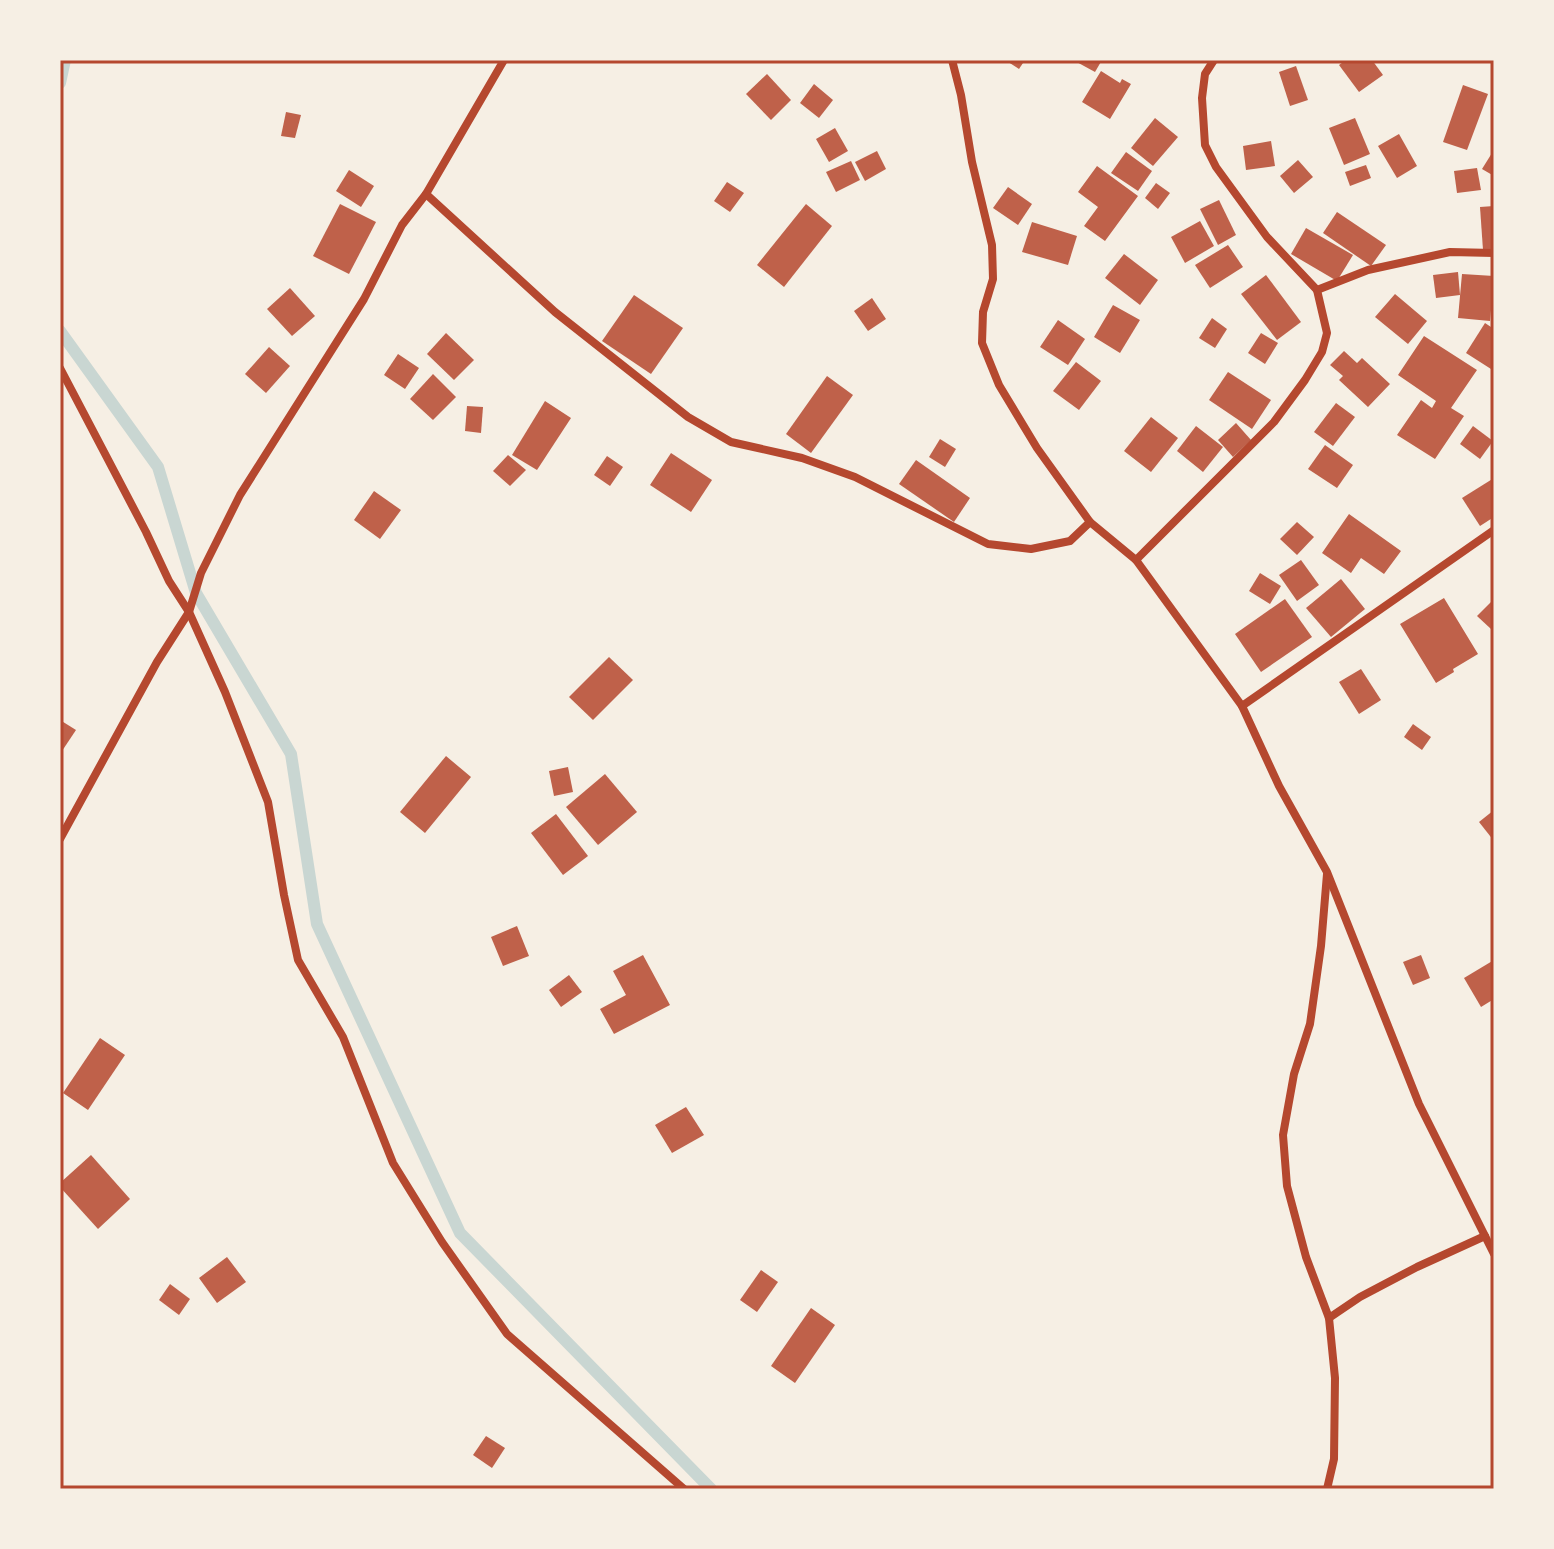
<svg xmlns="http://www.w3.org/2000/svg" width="1554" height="1549" viewBox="0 0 1554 1549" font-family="'Golos Text',sans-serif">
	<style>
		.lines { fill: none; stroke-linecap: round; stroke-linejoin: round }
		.stream { stroke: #c9d6d2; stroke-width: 12 }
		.building { fill: #bf614a }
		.minor { stroke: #b5482f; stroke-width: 8 }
		.neatline { fill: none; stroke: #b5482f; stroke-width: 3 }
	</style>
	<rect width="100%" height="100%" fill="#f6efe4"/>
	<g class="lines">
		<!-- stream -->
		<g class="stream">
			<polyline points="60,83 65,60"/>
			<polyline points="60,331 158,467 196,593 291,754 317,924 460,1233 711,1489"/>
		</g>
	</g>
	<!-- building -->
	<g class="building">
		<polygon points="1005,60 1025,60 1019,69"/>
		<polygon points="1073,60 1102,60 1095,72"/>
		<polygon points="1346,60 1372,60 1383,75 1359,92 1339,65"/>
		<polygon points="1296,66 1308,100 1290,106 1279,72"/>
		<polygon points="1101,71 1120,83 1122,79 1131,84 1110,119 1082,102"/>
		<polygon points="767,74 791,100 771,120 746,94"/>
		<polygon points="814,84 833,100 819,118 800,103"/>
		<polygon points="1463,85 1488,94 1467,150 1443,142"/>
		<polygon points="286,112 301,115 295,138 281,136"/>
		<polygon points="1155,118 1178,137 1153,166 1131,148"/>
		<polygon points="1355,118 1370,154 1344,165 1329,128"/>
		<polygon points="835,128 848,151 829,162 816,139"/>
		<polygon points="1399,134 1417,166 1397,178 1378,146"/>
		<polygon points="1271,141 1275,166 1246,170 1243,146"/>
		<polygon points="877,151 886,169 865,181 855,162"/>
		<polygon points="1126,152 1152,171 1138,191 1111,173"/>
		<polygon points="1492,153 1494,154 1494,176 1482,169"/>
		<polygon points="1298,160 1313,177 1294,193 1280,176"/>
		<polygon points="851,161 860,180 836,192 826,172"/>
		<polygon points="1366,165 1371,178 1350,186 1345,172"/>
		<polygon points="1097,166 1138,196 1105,241 1084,226 1098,207 1078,192"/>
		<polygon points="1477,168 1481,190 1457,193 1454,171"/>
		<polygon points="349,170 374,186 361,207 336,191"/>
		<polygon points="727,182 744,193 730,212 714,201"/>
		<polygon points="1156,183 1170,193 1158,209 1145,198"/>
		<polygon points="1008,187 1032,204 1018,225 993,208"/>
		<polygon points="1219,200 1236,235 1218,245 1200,209"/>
		<polygon points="340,204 376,222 349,274 313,256"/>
		<polygon points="806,204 832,226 784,287 757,265"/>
		<polygon points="1494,206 1494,250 1483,250 1480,207"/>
		<polygon points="1337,212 1386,245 1371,266 1323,233"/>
		<polygon points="1200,221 1214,246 1185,263 1171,237"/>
		<polygon points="1032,222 1077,236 1068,265 1022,252"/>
		<polygon points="1306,228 1353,255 1337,281 1291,254"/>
		<polygon points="1228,245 1243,267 1210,288 1195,265"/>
		<polygon points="1124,254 1158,280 1140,305 1105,278"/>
		<polygon points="1458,272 1460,295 1436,298 1433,275"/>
		<polygon points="1462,274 1494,276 1490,321 1458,318"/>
		<polygon points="1266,275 1301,322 1277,340 1241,294"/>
		<polygon points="290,288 315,316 292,336 267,309"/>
		<polygon points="1395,294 1427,321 1408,344 1375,317"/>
		<polygon points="634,295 683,328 651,374 602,341"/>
		<polygon points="872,298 886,319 868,331 854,311"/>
		<polygon points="1113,305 1140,320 1120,353 1094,337"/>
		<polygon points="1212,318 1227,329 1215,348 1199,338"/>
		<polygon points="1058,320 1085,339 1068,365 1040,347"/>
		<polygon points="1485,323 1494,329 1494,364 1491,369 1466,353"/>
		<polygon points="446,333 474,360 454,380 427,354"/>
		<polygon points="1261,333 1278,343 1265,364 1248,353"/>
		<polygon points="1424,336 1477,370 1451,408 1464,416 1435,459 1397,435 1421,400 1432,408 1436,401 1398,375"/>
		<polygon points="269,347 290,366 266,393 245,374"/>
		<polygon points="1344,351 1357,363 1362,358 1390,384 1368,407 1339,380 1343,376 1330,365"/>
		<polygon points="398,354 419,368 405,389 384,375"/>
		<polygon points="1076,362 1101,381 1079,410 1053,391"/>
		<polygon points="1228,372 1271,400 1252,429 1209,400"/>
		<polygon points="433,374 456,397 433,420 410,399"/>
		<polygon points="827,376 853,395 811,453 786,434"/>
		<polygon points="545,401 571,418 537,470 512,455"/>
		<polygon points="1336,403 1355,417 1333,446 1314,432"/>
		<polygon points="467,406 483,407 481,433 465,431"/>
		<polygon points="1151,417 1178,438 1151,472 1124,451"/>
		<polygon points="1236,423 1251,440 1233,457 1218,440"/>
		<polygon points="1196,426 1223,447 1203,472 1177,451"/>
		<polygon points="1473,426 1493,441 1480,459 1460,444"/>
		<polygon points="940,439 956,449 945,467 929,457"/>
		<polygon points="1325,445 1353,465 1337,488 1308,469"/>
		<polygon points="671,453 712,480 691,512 650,485"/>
		<polygon points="508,455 526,470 510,486 493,471"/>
		<polygon points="607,456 623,467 610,486 594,475"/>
		<polygon points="916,460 970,498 954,522 899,484"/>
		<polygon points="1494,478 1494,517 1480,526 1462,498"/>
		<polygon points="374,491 401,510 380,539 354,520"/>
		<polygon points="1349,514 1401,551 1384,574 1361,558 1351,573 1322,553"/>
		<polygon points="1297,522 1314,537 1297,555 1280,539"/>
		<polygon points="1301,560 1319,585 1297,601 1279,575"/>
		<polygon points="1260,573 1281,586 1270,604 1249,591"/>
		<polygon points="1341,579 1365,609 1331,637 1306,608"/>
		<polygon points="1444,598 1478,654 1453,669 1454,672 1436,683 1400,624"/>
		<polygon points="1285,599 1312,637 1261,672 1235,634"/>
		<polygon points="1494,599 1494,626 1491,629 1477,616"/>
		<polygon points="609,657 633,680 593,720 569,697"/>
		<polygon points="1361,669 1381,700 1359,714 1339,682"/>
		<polygon points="60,720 76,730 60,754"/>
		<polygon points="1413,724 1431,737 1422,750 1404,737"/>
		<polygon points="446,756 471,777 425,833 400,812"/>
		<polygon points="568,767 573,792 554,796 549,771"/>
		<polygon points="605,774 637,812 598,845 566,807"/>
		<polygon points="1494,810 1494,841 1479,822"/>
		<polygon points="556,814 588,856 563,875 531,833"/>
		<polygon points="517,926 529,956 503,966 491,937"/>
		<polygon points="643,955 670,1005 614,1034 600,1009 626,995 613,971"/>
		<polygon points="1421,955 1430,978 1413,985 1403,962"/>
		<polygon points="1494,960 1494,999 1481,1007 1464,978"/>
		<polygon points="569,975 582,992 561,1007 549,990"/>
		<polygon points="100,1038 125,1055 88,1110 63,1093"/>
		<polygon points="686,1107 704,1135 672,1153 655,1125"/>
		<polygon points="91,1155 130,1199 98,1229 60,1187 60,1183"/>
		<polygon points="227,1257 246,1282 217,1303 199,1278"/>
		<polygon points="761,1270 778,1282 757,1312 740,1300"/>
		<polygon points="170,1284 190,1299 179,1315 159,1300"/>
		<polygon points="811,1308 835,1325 795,1383 771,1366"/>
		<polygon points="486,1436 505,1448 492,1468 473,1455"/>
	</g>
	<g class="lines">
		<!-- minor -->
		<g class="minor">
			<polyline points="952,60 961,95 972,162 992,245 993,279 983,312 982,343 999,385 1037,448 1090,522 1136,560 1242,706 1279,786 1327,872 1419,1104 1494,1254"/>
			<polyline points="1214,60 1205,74 1202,98 1205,145 1216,167 1267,237 1317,290"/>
			<polyline points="426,194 555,312 688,417 731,442 802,458 855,477 988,544 1031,549 1070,541 1090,522"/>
			<polyline points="60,368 146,532 169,581 189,612 225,692 268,802 284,895 298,960 343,1037 393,1163 442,1242 507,1334 684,1489"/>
			<polyline points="1136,560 1274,422 1305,380 1322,352 1327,333 1317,290 1368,270 1450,252 1494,253"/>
			<polyline points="1242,706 1494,530"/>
			<polyline points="60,839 157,662 189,612 201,573 240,495 364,299 402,225 426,194 504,60"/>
			<polyline points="1327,874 1321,946 1310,1024 1294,1074 1283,1135 1287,1186 1306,1257 1329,1318 1335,1378 1334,1459 1327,1489"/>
			<polyline points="1329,1318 1360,1297 1417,1267 1485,1236"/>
		</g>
	</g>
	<!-- border -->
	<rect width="1554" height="1549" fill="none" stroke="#f6efe4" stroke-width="124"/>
	<rect x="62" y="62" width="1430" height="1425" class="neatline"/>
</svg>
